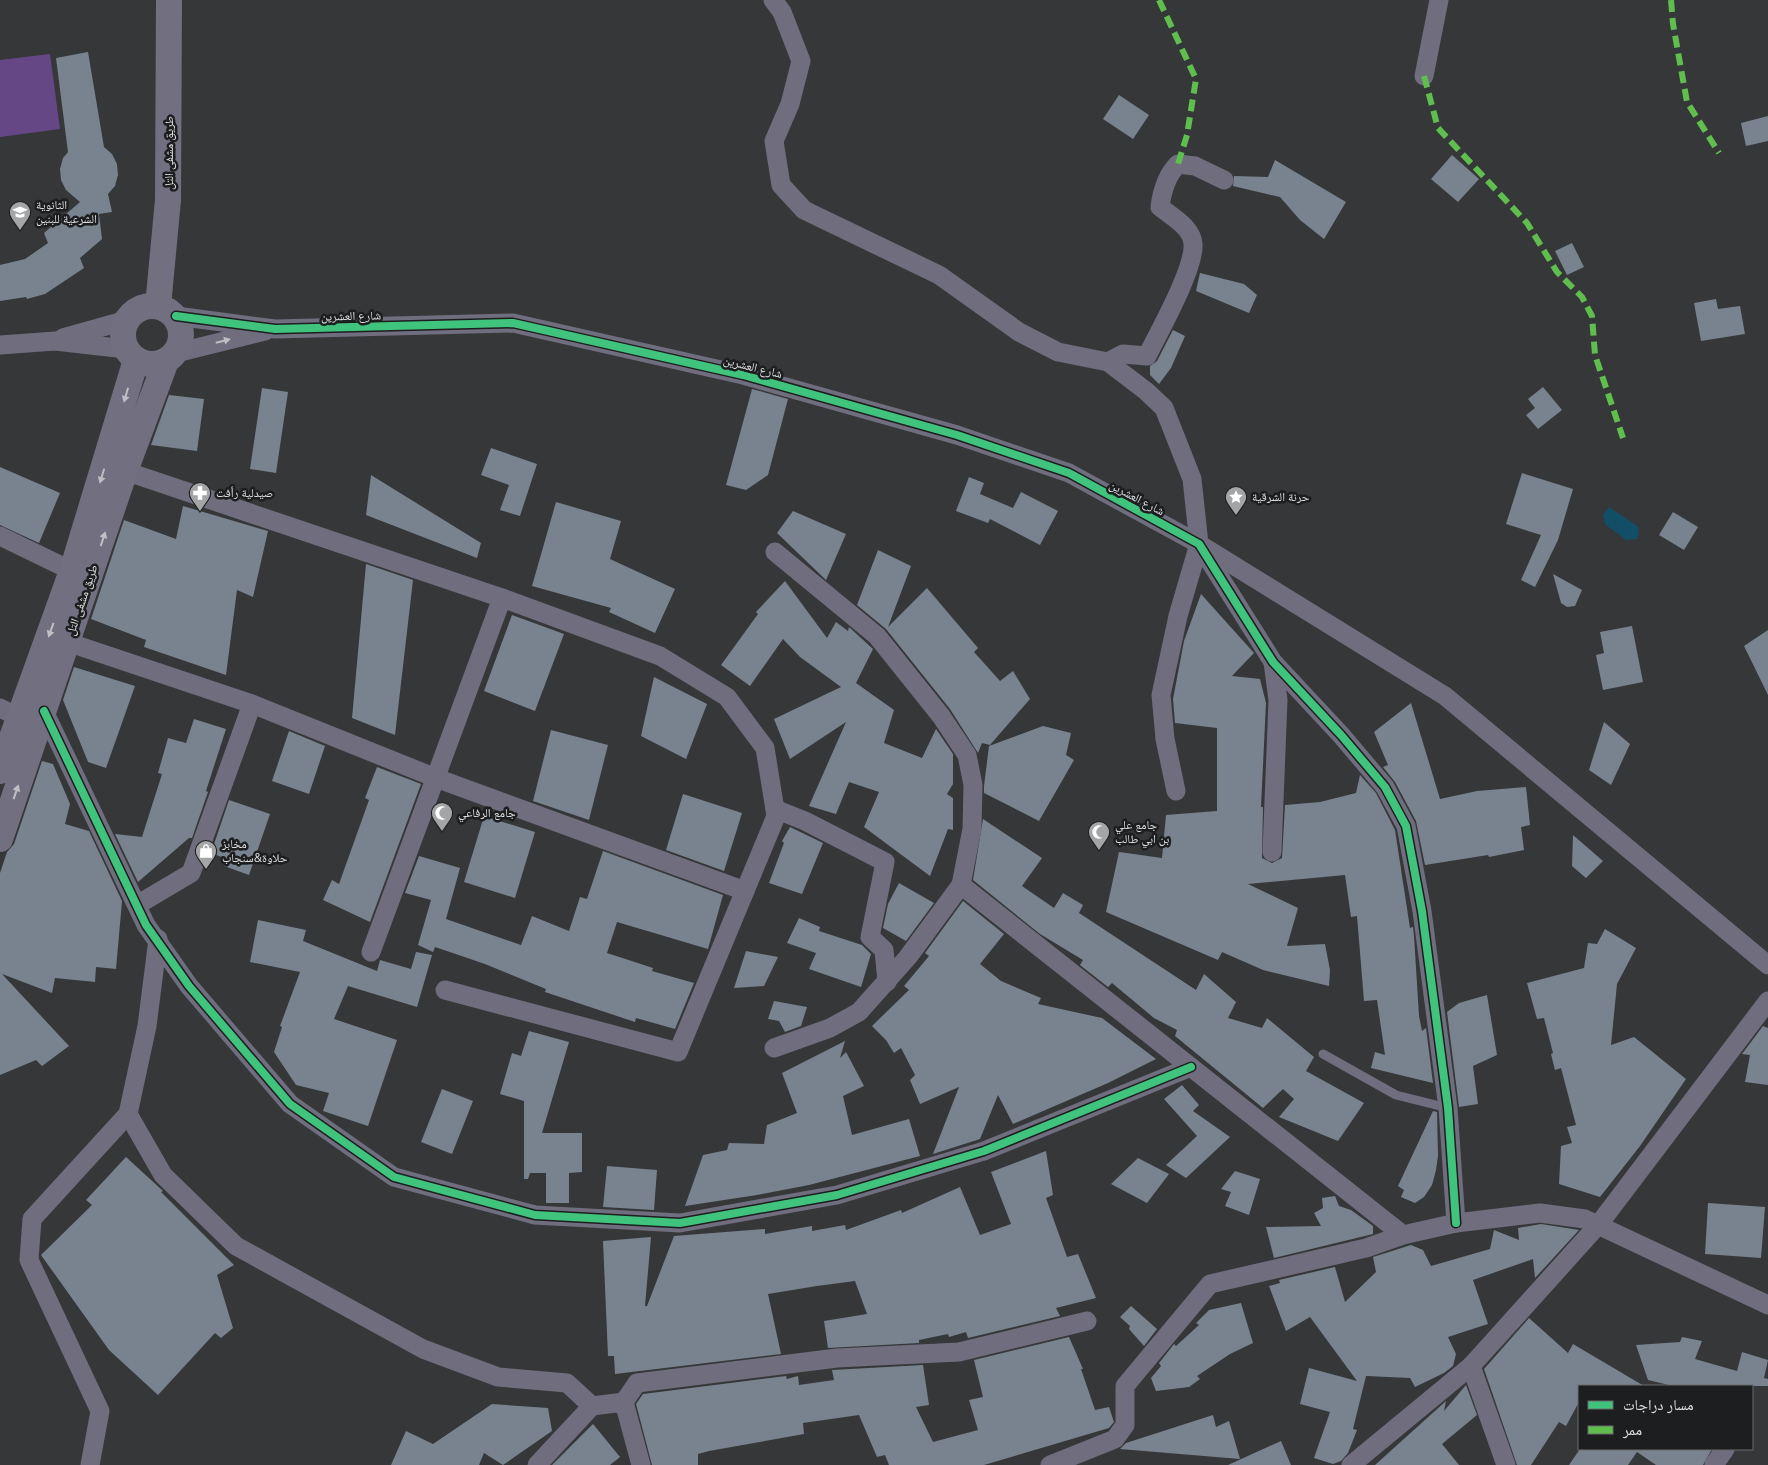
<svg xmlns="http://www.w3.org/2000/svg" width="1768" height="1465" viewBox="0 0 1768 1465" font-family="'Nunito Sans','Noto Naskh Arabic',sans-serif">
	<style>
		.green { fill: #664785 }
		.water { fill: #134e67 }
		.building { fill: #78838f }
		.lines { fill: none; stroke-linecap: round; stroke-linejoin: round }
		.lane { stroke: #6f6d7e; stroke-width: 9 }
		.street { stroke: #6f6d7e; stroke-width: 19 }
		.secondary { stroke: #726f81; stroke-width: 26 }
		.quiet { stroke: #5fbe4e; stroke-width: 6; stroke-dasharray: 12 6; stroke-linecap: butt }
		.cycleway-casing { stroke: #1d1e1f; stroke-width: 11 }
		.cycleway { stroke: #40c37c; stroke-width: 8 }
		.oneway { fill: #bdbec4 }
		.oneway2 { fill: #bebec5 }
		.labels { text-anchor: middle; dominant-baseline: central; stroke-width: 5; stroke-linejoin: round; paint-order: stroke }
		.street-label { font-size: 12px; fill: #dfe0e2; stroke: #1d1e1f }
		.poi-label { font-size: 12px; fill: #dfe0e2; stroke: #1d1e1f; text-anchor: start }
	</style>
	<rect width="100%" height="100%" fill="#363739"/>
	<!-- green -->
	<polygon class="green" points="50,54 60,129 0,137 0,60"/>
	<!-- water -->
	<polygon class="water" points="1609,507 1639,527 1638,539 1626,540 1606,525 1603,515"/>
	<!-- building -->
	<g class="building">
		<polygon points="88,52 104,147 112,154 117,164 118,175 115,186 108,194 112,212 99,214 102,239 80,258 84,268 45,294 27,299 26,297 0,301 0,265 25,259 48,243 44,233 80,202 66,190 61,180 60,169 63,158 68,152 56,58"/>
		<polygon points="1119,95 1149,115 1133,139 1103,119"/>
		<polygon points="1768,116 1768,141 1746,146 1741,123"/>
		<polygon points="1452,155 1479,179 1458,202 1431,179"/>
		<polygon points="1275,160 1346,202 1324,239 1300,220 1280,197 1233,186 1234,176 1268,177"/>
		<polygon points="1572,243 1584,267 1567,275 1555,251"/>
		<polygon points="1200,273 1244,284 1257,295 1249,313 1196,291"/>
		<polygon points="1716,299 1718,309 1740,306 1745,334 1701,341 1694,303"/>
		<polygon points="1173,330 1185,336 1171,368 1159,384 1150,375 1150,366 1157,361"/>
		<polygon points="1543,387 1562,410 1538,429 1526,415 1535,408 1528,399"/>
		<polygon points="262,388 288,392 276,473 250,469"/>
		<polygon points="752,389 788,399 768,475 746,490 726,485"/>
		<polygon points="169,395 204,399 197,451 151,445"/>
		<polygon points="491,448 537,464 520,516 500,510 509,485 481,475"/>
		<polygon points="0,467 60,493 39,543 0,525"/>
		<polygon points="1522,473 1573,489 1558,540 1535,587 1521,580 1541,535 1506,524"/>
		<polygon points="371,475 481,543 477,558 366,515"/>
		<polygon points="969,477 984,483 980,494 1013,508 1021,492 1058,511 1040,545 990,519 988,523 956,511"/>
		<polygon points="556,502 621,521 610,559 675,589 655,633 609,612 611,608 532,586"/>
		<polygon points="183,506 268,531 253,597 237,590 226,675 144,647 146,640 91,619 124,520 176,539"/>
		<polygon points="793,511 846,534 826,580 777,533"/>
		<polygon points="1673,512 1698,527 1684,550 1659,535"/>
		<polygon points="878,550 911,566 888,627 927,588 978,648 974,652 1000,681 1013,671 1030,699 990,745 982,743 978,753 950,709 886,629 857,605"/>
		<polygon points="366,564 413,580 395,735 352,718"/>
		<polygon points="1553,574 1582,590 1575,606 1567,607 1561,603"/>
		<polygon points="785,581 827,638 836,622 848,631 849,627 873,649 856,683 894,710 884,743 922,758 936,729 953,754 953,784 947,794 953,798 953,830 948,829 930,876 864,827 879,792 849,782 836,814 809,806 846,722 790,759 774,719 841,687 800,657 783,639 750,686 721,665 758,614 756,612"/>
		<polygon points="1201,594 1254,653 1232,676 1260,679 1266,703 1261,807 1263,807 1262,858 1272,863 1282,858 1285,805 1320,802 1356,793 1360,775 1376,793 1395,830 1410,928 1413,927 1414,936 1419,1016 1422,1031 1426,1028 1433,1083 1371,1068 1375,1052 1385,1055 1377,1000 1364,1001 1357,916 1351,917 1345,875 1248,884 1298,908 1287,946 1325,944 1330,970 1329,986 1263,970 1222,952 1218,960 1106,912 1119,852 1162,858 1166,815 1217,811 1217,728 1175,723 1173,699 1184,641"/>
		<polygon points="512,615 564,634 535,711 484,691"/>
		<polygon points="1632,626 1643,682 1603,690 1596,655 1604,653 1600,632"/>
		<polygon points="1768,630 1768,695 1744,646"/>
		<polygon points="74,667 135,686 106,768 88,762 63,700"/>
		<polygon points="654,677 707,704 686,759 641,736"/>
		<polygon points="1411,703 1440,799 1477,791 1526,787 1530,825 1521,827 1524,850 1489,857 1488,855 1425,865 1416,821 1395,782 1383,767 1388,765 1374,732"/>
		<polygon points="194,719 226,729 206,791 208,792 192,838 189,838 138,882 115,834 142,837 162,774 158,773 168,738 186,743"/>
		<polygon points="1604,722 1630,744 1611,785 1589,770"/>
		<polygon points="1043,726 1071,733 1066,755 1074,760 1039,821 984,793 984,786 989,746"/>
		<polygon points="551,730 608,745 589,820 533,801"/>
		<polygon points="289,731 325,746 309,794 272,781"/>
		<polygon points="42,761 53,764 70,804 65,824 89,831 122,901 116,969 96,967 95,982 55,978 52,993 2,974 69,1046 42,1066 36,1060 0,1075 0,873 7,852 14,844"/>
		<polygon points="377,767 421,784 370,922 323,900 332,880 339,884 369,800 365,798"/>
		<polygon points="683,794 742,813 724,871 666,850"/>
		<polygon points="229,800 270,814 249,875 224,866 227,859 211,853"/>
		<polygon points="484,816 535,832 515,898 464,882"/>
		<polygon points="983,819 1042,858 1022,886 1054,908 1063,893 1083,905 1079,913 1196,990 1204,974 1236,1002 1228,1018 1262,1028 1267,1018 1314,1057 1306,1071 1364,1103 1338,1141 1279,1117 1294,1099 1283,1089 1263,1108 1175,1036 1177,1030 1154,1018 1112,983 1108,987 1080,965 1083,960 1040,934 973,880"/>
		<polygon points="790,827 823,843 802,894 769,883 784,843 782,841"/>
		<polygon points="1573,835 1603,861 1586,878 1572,866"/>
		<polygon points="603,851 723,895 708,949 617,922 607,953 653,968 652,971 694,983 675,1029 636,1018 635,1022 545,992 546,989 485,964 435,947 433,952 418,945 431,900 405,893 419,856 460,868 446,919 521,945 532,916 569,931 580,897 587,899"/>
		<polygon points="899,883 934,903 906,941 883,928 888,904"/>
		<polygon points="963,901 1004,934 980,964 1001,981 1041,998 1038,1004 1102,1018 1156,1059 1108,1083 1013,1124 998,1095 980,1139 933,1154 959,1087 920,1104 910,1080 915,1075 901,1048 894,1053 886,1040 872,1026 909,990 904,986 929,956 925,953"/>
		<polygon points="799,918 820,927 819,931 862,945 871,954 861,987 809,969 816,953 787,943"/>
		<polygon points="258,920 306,930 303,941 377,971 380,960 411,969 416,952 432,955 417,1007 348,986 334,1019 397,1040 368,1126 323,1111 329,1093 296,1085 274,1052 282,1027 280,1026 300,972 250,962"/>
		<polygon points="1605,929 1636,948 1617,984 1611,1045 1634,1037 1686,1079 1640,1146 1600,1197 1559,1184 1561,1146 1572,1143 1567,1127 1576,1125 1561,1068 1555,1070 1551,1054 1553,1053 1544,1018 1537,1019 1527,983 1584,968 1588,943 1597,944"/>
		<polygon points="746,951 778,957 764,986 734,988"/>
		<polygon points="1487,995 1497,1055 1473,1066 1478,1104 1459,1107 1447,1012 1459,1003"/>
		<polygon points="774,1001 807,1007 801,1026 785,1032 779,1021 768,1019"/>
		<polygon points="1763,1026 1768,1028 1768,1085 1745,1082 1750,1055 1742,1054"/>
		<polygon points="529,1031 569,1042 542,1133 582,1133 582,1172 569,1173 569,1203 546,1203 546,1173 530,1173 528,1179 524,1179 524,1101 500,1094 512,1053 521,1056"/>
		<polygon points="845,1041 840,1058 846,1052 864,1086 843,1096 852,1135 909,1119 920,1156 809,1185 757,1195 685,1206 703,1155 727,1150 729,1143 764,1144 767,1125 797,1113 782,1073"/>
		<polygon points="1182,1085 1199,1105 1193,1111 1230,1137 1186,1178 1166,1165 1197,1136 1164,1099"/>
		<polygon points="442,1089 473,1101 452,1154 421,1142"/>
		<polygon points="1433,1111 1437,1112 1438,1156 1436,1170 1432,1185 1424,1197 1415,1203 1401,1197 1404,1190 1398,1186"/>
		<polygon points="1046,1151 1053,1195 1046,1198 1067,1257 1078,1254 1096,1298 1056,1308 1060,1316 968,1338 966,1332 949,1337 948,1334 919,1340 919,1343 828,1348 824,1321 867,1314 855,1281 817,1286 768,1294 781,1354 615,1374 614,1356 608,1356 603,1241 651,1237 645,1306 647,1306 674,1236 765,1229 765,1234 812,1226 812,1231 845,1225 846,1230 901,1210 902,1213 960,1187 980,1235 1011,1224 991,1172"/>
		<polygon points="126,1157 163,1191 161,1192 234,1265 217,1275 233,1328 221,1338 215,1333 158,1395 109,1350 41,1255 92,1205 86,1200"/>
		<polygon points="1138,1158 1169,1174 1147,1203 1111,1184"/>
		<polygon points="607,1166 657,1170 654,1210 603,1207"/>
		<polygon points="1235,1171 1260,1179 1249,1215 1225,1206 1231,1192 1221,1189"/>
		<polygon points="1335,1196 1339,1206 1351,1210 1373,1226 1373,1234 1274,1258 1266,1227 1321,1226 1314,1213 1323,1208 1322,1198"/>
		<polygon points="1708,1203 1765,1207 1761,1258 1705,1254"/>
		<polygon points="1541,1224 1579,1230 1535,1278 1533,1259 1473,1280 1488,1324 1448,1337 1456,1354 1453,1366 1444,1373 1415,1387 1410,1378 1366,1376 1353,1429 1357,1430 1348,1453 1341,1461 1333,1464 1314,1458 1330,1412 1300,1404 1309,1368 1357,1381 1310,1317 1286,1331 1269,1286 1280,1283 1279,1280 1335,1267 1345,1302 1376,1272 1373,1257 1411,1245 1423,1250 1431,1266 1490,1249 1494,1230 1519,1240 1518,1228"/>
		<polygon points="1241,1303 1253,1343 1230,1354 1197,1376 1200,1379 1189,1387 1156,1391 1151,1378 1161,1366 1159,1363 1174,1344 1176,1346 1199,1325 1196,1323 1209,1310"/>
		<polygon points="1131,1306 1157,1329 1144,1346 1129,1329 1130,1326 1120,1317"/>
		<polygon points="1529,1318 1568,1353 1573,1344 1644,1386 1579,1386 1579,1402 1566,1426 1559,1422 1531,1465 1517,1465 1484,1369"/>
		<polygon points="1069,1337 1083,1369 1081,1369 1095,1410 1109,1407 1114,1422 1109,1428 984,1465 889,1465 885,1455 877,1457 859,1415 803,1423 804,1434 709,1451 698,1454 698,1465 652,1465 636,1404 643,1394 786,1376 787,1379 798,1376 799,1385 834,1380 832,1370 923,1365 929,1405 916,1407 933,1442 978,1430 969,1400 983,1397 974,1360"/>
		<polygon points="1682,1337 1702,1341 1695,1359 1737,1371 1742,1352 1768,1360 1764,1378 1768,1379 1768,1386 1673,1386 1648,1380 1636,1345 1680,1342"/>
		<polygon points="1466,1385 1477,1415 1442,1444 1459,1465 1375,1465 1446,1401 1444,1411"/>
		<polygon points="492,1404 548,1408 552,1431 503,1465 484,1453 479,1465 391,1465 406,1431 433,1444"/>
		<polygon points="1213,1415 1216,1427 1229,1421 1240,1459 1120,1449 1126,1443"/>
		<polygon points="593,1424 620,1457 610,1465 552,1465"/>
		<polygon points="1281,1441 1291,1465 1228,1465"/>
		<polygon points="1580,1449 1712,1449 1703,1465 1656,1465 1637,1452 1628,1465 1569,1465"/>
	</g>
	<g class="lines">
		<!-- lane -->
		<polyline class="lane" points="1323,1054 1396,1095 1448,1108"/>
		<!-- street -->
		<g class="street">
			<polyline points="773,0 782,12 801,61 790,104 774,141 781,185 804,210 939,275 1019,332 1058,352 1108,362 1146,391 1164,408 1192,479 1199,544 1445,696 1768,965"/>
			<polyline points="1424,76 1439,0"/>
			<polyline points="176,316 275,329 513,323 743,375 957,435 1069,473 1199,544 1273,662 1341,735 1385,787 1406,826 1422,911 1448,1108 1456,1223"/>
			<polyline points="63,338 127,320"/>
			<polyline points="0,345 55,341 126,349"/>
			<polyline points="176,353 265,331"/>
			<path d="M1108,362L1123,354L1147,356C1159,332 1195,268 1193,244C1192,227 1172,217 1160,207C1162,191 1166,176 1178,164L1195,166L1224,180"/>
			<polyline points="125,471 502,598 660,656 727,697 765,748 776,816 678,1052 445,990"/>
			<polyline points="0,536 72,571"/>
			<polyline points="67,642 252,704 436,778 745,891"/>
			<polyline points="0,708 18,717"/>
			<polyline points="44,711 146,925 189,986 290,1104 394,1177 535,1215 680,1223 837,1195 984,1151 1191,1067"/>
			<polyline points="1176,791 1165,739 1161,695 1178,616 1199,544"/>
			<polyline points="775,809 805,821 885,862 870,937 884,950 887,982"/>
			<polyline points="1272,852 1278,700 1273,662"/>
			<polyline points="961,885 1403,1235"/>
			<polyline points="137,905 191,873 252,704"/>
			<polyline points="371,952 502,598"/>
			<polyline points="774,1048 830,1028 859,1012 908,957 961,885 972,829 973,785 967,755 941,716 877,636 775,552"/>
			<polyline points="128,1114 163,1175 236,1246 423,1349 498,1377 567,1383 592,1406"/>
			<polyline points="1471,1366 1506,1465"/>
			<polyline points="624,1402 637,1383 837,1358 959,1352 1087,1321"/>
			<polyline points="90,1465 100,1411 29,1260 32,1219 128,1114 147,1026 158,939"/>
			<polyline points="537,1465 592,1406 624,1402 641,1465"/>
			<polyline points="1050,1465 1115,1439 1125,1425 1125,1386 1210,1284 1366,1248 1403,1235 1456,1223 1540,1213 1585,1219 1768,1305"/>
			<polyline points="1351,1465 1471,1366 1599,1224 1768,1001"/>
			<polyline points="1714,1465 1725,1449"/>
		</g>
		<!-- secondary -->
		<g class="secondary">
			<circle cx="152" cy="335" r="29"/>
			<polyline points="158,306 168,200 169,0"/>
			<polyline points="0,771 72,571 136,360"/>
			<polyline points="0,839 125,471 166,361"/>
		</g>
		<!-- quiet -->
		<g class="quiet">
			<polyline points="1159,0 1196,79 1187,135 1178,164"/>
			<polyline points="1671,0 1673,24 1687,102 1719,153"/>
			<polyline points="1424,76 1438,128 1527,223 1557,272 1582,297 1592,316 1595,355 1623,438"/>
		</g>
		<!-- cycleway casing -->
		<g class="cycleway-casing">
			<g id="cycleway">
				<polyline points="176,316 275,329 513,323 743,375 957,435 1069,473 1199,544 1273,662 1341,735 1385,787 1406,826 1422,911 1448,1108 1456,1223"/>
				<polyline points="44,711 146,925 189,986 290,1104 394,1177 535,1215 680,1223 837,1195 984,1151 1191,1067"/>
			</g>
		</g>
		<!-- cycleway -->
		<use href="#cycleway" class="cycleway"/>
	</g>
	<!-- one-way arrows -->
	<defs><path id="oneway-solid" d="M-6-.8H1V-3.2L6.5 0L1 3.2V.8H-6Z" transform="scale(1.25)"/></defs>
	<use class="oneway" href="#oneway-solid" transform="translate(223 341) rotate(-14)"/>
	<g class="oneway2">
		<use href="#oneway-solid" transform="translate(126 395) rotate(106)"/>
		<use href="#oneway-solid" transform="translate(102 476) rotate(107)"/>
		<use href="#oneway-solid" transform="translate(103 539) rotate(-72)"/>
		<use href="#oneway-solid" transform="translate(51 630) rotate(110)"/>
		<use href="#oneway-solid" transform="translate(16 792) rotate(-71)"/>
	</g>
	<!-- icons -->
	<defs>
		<g id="school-pin" transform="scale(1.125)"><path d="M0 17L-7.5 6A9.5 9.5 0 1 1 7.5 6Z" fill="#a4a5a7" stroke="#1d1e1f"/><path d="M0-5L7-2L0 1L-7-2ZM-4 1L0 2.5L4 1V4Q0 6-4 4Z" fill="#fff"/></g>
		<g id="pharmacy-pin" transform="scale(1.125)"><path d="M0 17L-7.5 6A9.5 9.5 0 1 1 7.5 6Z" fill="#a4a5a7" stroke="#1d1e1f"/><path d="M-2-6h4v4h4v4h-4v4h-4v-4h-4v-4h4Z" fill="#fff"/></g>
		<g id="sight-pin" transform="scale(1.125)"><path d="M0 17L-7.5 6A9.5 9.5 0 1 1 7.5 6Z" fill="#a4a5a7" stroke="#1d1e1f"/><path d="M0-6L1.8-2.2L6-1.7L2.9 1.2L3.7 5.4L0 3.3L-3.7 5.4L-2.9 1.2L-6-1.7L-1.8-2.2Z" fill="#fff"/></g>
		<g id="mosque-pin" transform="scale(1.125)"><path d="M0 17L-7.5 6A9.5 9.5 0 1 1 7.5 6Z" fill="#a4a5a7" stroke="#1d1e1f"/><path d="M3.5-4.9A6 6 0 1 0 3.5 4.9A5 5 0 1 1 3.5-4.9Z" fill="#fff"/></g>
		<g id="shop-pin" transform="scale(1.125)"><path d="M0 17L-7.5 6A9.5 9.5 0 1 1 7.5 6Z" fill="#a4a5a7" stroke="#1d1e1f"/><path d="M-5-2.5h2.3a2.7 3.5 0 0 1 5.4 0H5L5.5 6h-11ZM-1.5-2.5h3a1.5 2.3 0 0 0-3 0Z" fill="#fff"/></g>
	</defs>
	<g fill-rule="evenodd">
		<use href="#school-pin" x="20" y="212"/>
		<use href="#pharmacy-pin" x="200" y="493"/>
		<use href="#sight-pin" x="1236" y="497"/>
		<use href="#mosque-pin" x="442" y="813"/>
		<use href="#mosque-pin" x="1099" y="832"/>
		<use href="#shop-pin" x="206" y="851"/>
	</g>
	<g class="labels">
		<!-- street labels -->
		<g class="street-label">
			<text transform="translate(169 153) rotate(-90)">طريق مشفى التل</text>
			<text transform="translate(351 316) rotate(-1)">شارع العشرين</text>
			<text transform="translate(753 367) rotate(14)">شارع العشرين</text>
			<text transform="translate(1137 498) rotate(28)">شارع العشرين</text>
			<text transform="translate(82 600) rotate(-71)">طريق مشفى التل</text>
		</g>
		<!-- poi labels -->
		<g class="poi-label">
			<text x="36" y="205">الثانوية<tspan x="36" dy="14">الشرعية للبنين</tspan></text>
			<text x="216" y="493">صيدلية رأفت</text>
			<text x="1252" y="497">حرنة الشرقية</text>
			<text x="458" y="813">جامع الرفاعي</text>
			<text x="1115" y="825">جامع علي<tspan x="1115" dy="14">بن ابي طالب</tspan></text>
			<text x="222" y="844">مخابز<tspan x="222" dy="14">حلاوة&amp;سنجاب</tspan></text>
		</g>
	</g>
	<!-- legend -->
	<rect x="1578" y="1385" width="175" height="65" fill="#1d1e1f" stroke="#6b6c6d"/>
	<rect x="1588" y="1401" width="25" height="8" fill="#40c37c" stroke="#6b6c6d"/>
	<text x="1623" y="1410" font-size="15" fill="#dfe0e2">مسار دراجات</text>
	<rect x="1588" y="1426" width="25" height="8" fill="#5fbe4e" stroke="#6b6c6d"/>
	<text x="1623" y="1435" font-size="15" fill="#dfe0e2">ممر</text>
</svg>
